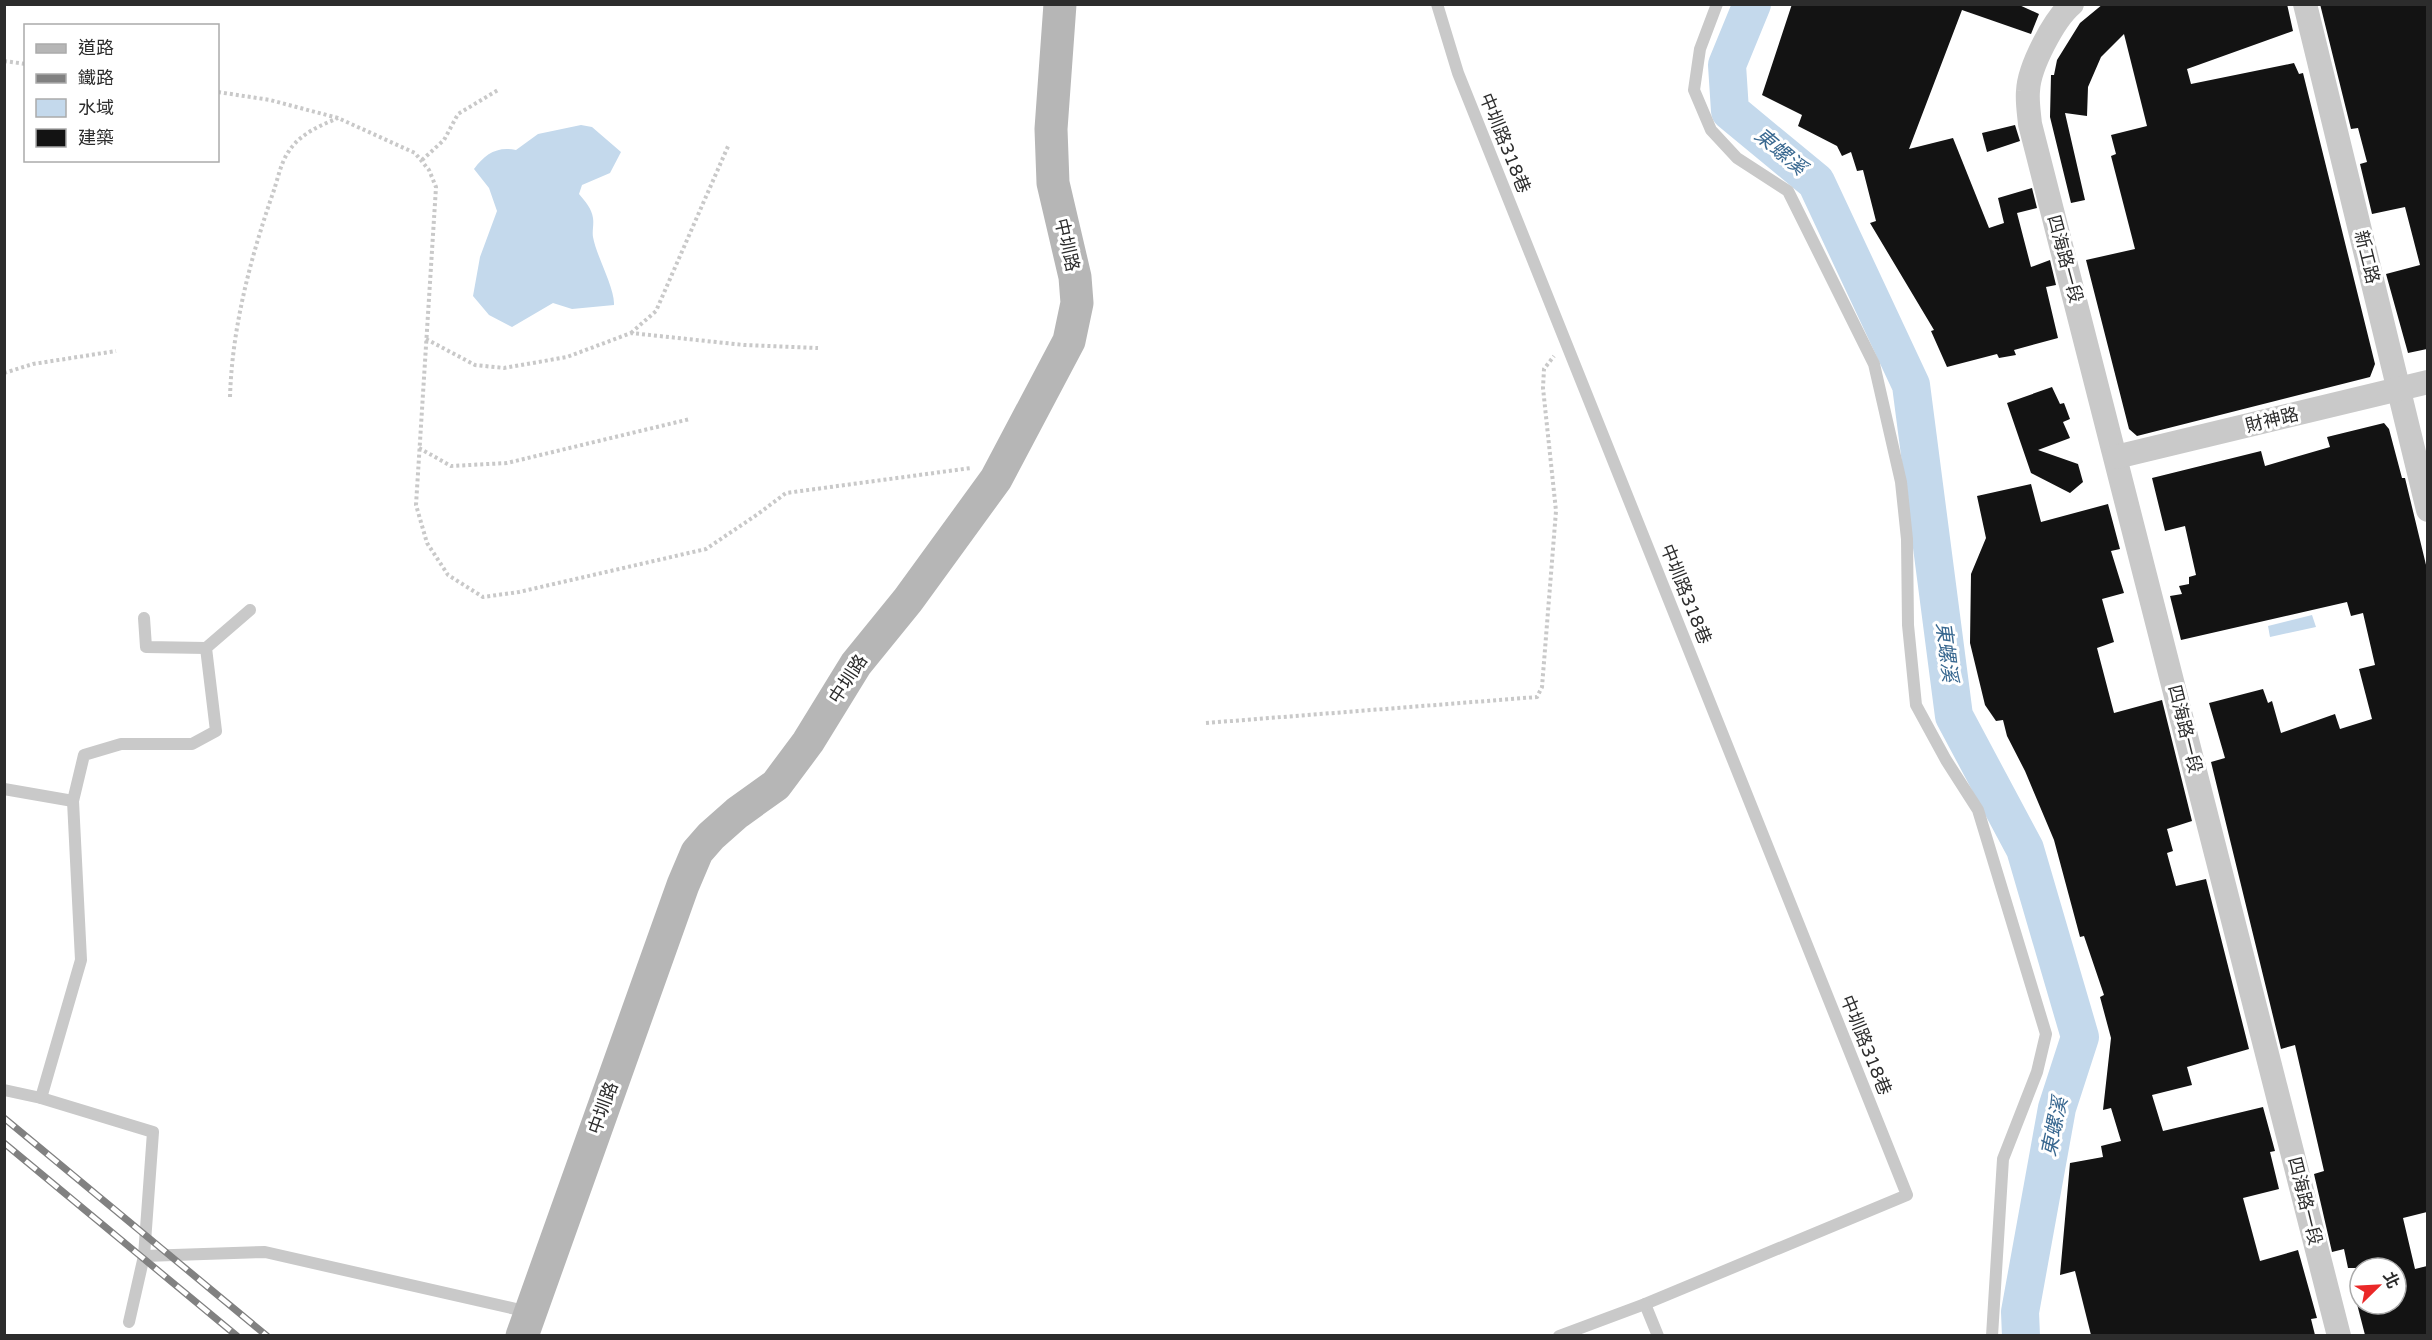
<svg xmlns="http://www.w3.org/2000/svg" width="2432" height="1340" viewBox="0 0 2432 1340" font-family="'Varela Round','Noto Sans TC',sans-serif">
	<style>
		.water { fill: #c4d9ec }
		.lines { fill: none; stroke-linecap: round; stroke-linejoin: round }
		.river { stroke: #c4d9ec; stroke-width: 38 }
		.building { fill: #131313 }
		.path { stroke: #c9c9c9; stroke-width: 4; stroke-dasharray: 3 3; stroke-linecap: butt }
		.lane { stroke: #c9c9c9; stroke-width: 12 }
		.street { stroke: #c9c9c9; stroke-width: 24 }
		.secondary { stroke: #b6b6b6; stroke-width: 33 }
		.rail-casing { stroke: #818181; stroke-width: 7 }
		.rail { stroke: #fff; stroke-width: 4.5; stroke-dasharray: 14; stroke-linecap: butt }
		.labels { text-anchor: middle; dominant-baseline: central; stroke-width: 6; stroke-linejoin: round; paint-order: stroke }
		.street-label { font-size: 18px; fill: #2c2c2c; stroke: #fff }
		.water-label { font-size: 20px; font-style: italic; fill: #396890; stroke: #fff }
	</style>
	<rect width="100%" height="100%" fill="#fff"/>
	<!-- water -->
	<g class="water">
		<path d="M581,125L592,127L621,152L610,173L582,185L579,194C585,201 592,209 593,218C594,225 592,231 593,237C597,258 615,288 614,305L572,309L553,303L512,327L489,315L473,296L480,257L497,211L489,188L474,169C485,154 497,146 516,150L538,134Z"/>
		<polygon points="2312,615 2316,627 2270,637 2268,626"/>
	</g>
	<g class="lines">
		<!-- river -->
		<polyline class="river" points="1752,4 1727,65 1730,111 1816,182 1911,385 1954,716 2025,849 2080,1037 2057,1108 2020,1312 2021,1336"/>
	</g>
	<!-- building -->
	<g class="building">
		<polygon points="1792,4 2017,4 2039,14 2031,34 1962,10 1909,149 1953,138 1989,228 2004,223 1998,198 2032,188 2037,208 2017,213 2031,267 2050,260 2056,285 2046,287 2058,338 2014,350 2016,355 1999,358 1997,354 1947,367 1931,331 1934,330 1870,223 1876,221 1863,170 1857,171 1851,152 1842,156 1837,146 1798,126 1802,115 1762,95"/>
		<polygon points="2103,4 2287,4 2293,31 2187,69 2191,84 2294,63 2299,74 2303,73 2375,364 2370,377 2137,436 2129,429 2086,260 2135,249 2111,156 2116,154 2111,135 2147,126 2124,34 2101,57 2088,87 2087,116 2065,113 2085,200 2071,203 2050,117 2051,75 2054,75 2057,60 2080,23"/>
		<polygon points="2320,4 2427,4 2427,349 2408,353 2386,274 2420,265 2405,207 2372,214 2360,164 2367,162 2358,128 2351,129"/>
		<polygon points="2015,125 2020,141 1987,152 1982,133"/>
		<polygon points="2052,387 2060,404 2064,403 2070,419 2063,422 2070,438 2038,450 2078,464 2083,482 2070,493 2031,473 2007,403"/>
		<polygon points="2384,423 2389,429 2402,478 2405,478 2427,569 2427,1212 2403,1218 2415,1269 2427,1266 2427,1335 2365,1335 2357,1304 2396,1304 2396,1268 2348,1268 2344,1249 2332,1252 2314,1174 2324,1171 2295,1045 2281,1049 2211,762 2225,758 2209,703 2263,689 2268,703 2272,701 2281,733 2335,714 2340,729 2372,719 2359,669 2375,665 2363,613 2351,616 2347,602 2181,640 2170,596 2182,594 2179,586 2189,584 2189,577 2196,575 2185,526 2165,531 2152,478 2261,451 2265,466 2330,447 2327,437"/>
		<polygon points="2031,484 2041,522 2108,504 2120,549 2111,551 2124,593 2102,599 2114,642 2097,648 2114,713 2162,700 2192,821 2167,829 2173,851 2167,853 2176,886 2206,879 2249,1049 2187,1067 2192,1085 2152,1095 2163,1131 2263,1107 2275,1151 2270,1152 2279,1189 2243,1198 2260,1261 2298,1250 2317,1318 2311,1319 2315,1335 2091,1335 2075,1271 2060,1275 2070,1163 2103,1157 2101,1146 2121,1141 2111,1108 2103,1110 2111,1038 2100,997 2104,995 2084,936 2080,937 2054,840 2025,771 2007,736 2003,720 1996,721 1985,705 1970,643 1971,574 1986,538 1977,496"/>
	</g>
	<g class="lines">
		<!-- path -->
		<g class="path">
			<polyline points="4,61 26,64"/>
			<polyline points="218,92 270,100 338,118 415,153 429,170 436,187 416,505 427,543 448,575 483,597 519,592 706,549 758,514 786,493 971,468"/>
			<polyline points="422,160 444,140 458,114 498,90"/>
			<polyline points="631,333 656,311 729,144"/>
			<polyline points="426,339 475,365 504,368 567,357 631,333 744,345 818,348"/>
			<polyline points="4,373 33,364 116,351"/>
			<path d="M230,397C232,327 251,256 274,190C278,178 281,162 289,151C300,134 319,126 338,118"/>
			<polyline points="419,448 451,466 507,463 690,419"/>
			<polyline points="1206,723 1537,697 1542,687 1556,511 1543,388 1544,369 1554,356"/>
		</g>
		<!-- lane -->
		<g class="lane">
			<polyline points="1437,4 1458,73 1907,1195 1645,1304 1658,1336"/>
			<polyline points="1717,4 1700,49 1694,90 1711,130 1737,158 1788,191 1874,364 1901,482 1907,539 1908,625 1916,705 1946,760 1978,810 2046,1034 2037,1072 2003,1159 1992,1336"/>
			<polyline points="144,618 146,647 206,648"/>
			<polyline points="4,789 73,801"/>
			<polyline points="4,1090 41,1098 153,1132 144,1256 129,1322"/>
			<polyline points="41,1098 81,960 73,801 84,755 121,744 192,744 216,731 206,648 250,610"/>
			<polyline points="144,1256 265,1252 529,1312"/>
			<polyline points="1559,1336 1645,1304"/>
		</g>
		<!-- street -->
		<g class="street">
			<path d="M2072,4C2054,19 2029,67 2028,91C2027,102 2029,113 2030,124L2339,1336"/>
			<polyline points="2305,4 2428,510"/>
			<polyline points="2116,457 2428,382"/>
		</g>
		<!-- secondary -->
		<polyline class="secondary" points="522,1336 683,885 697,852 711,836 737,813 776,785 808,742 856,664 908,600 996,479 1069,341 1077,303 1075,277 1053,183 1051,129 1060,4"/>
		<!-- rail casing -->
		<g class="rail-casing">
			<g id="rail">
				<polyline points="4,1118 267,1336"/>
				<polyline points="4,1143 237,1336"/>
			</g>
		</g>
		<!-- rail -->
		<use href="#rail" class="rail"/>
	</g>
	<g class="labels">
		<!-- street labels -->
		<g class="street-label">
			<text transform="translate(1505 143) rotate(68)">中圳路318巷</text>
			<text transform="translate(1067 245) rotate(77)">中圳路</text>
			<text transform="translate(2367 257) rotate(76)">新工路</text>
			<text transform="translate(2065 259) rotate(75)">四海路一段</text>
			<text transform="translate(2272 420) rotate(-14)">財神路</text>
			<text transform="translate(1686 594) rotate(68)">中圳路318巷</text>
			<text transform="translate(848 679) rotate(-57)">中圳路</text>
			<text transform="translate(2185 729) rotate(76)">四海路一段</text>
			<text transform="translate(1866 1045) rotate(68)">中圳路318巷</text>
			<text transform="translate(603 1108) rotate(-70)">中圳路</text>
			<text transform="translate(2305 1201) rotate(76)">四海路一段</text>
		</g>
		<!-- water labels -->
		<g class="water-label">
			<text transform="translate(1780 152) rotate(40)">東螺溪</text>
			<text transform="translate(1946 652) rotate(83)">東螺溪</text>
			<text transform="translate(2055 1127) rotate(-78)">東螺溪</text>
		</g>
	</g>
	<!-- border -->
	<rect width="2432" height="1340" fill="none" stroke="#2c2c2c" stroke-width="12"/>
	<!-- legend -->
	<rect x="24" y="24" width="195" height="138" fill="#ffffff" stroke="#ababab" stroke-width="1.5"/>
	<rect x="36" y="44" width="30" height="9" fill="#b6b6b6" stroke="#ababab" stroke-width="1.5"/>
	<text x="78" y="54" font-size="18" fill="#2c2c2c">道路</text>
	<rect x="36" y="74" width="30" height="9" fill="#818181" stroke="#ababab" stroke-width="1.5"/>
	<text x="78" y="84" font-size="18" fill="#2c2c2c">鐵路</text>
	<rect x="36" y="99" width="30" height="18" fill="#c4d9ec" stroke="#ababab" stroke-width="1.5"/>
	<text x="78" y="114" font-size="18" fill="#2c2c2c">水域</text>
	<rect x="36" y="129" width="30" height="18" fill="#131313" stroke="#ababab" stroke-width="1.5"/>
	<text x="78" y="144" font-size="18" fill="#2c2c2c">建築</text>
	<!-- north arrow -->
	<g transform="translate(2378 1286) rotate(66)"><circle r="28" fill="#ffffff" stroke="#ababab" stroke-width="1.5"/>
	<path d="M0-4.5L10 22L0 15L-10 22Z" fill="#ea2828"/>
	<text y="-9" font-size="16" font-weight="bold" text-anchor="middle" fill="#2c2c2c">北</text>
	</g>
</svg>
